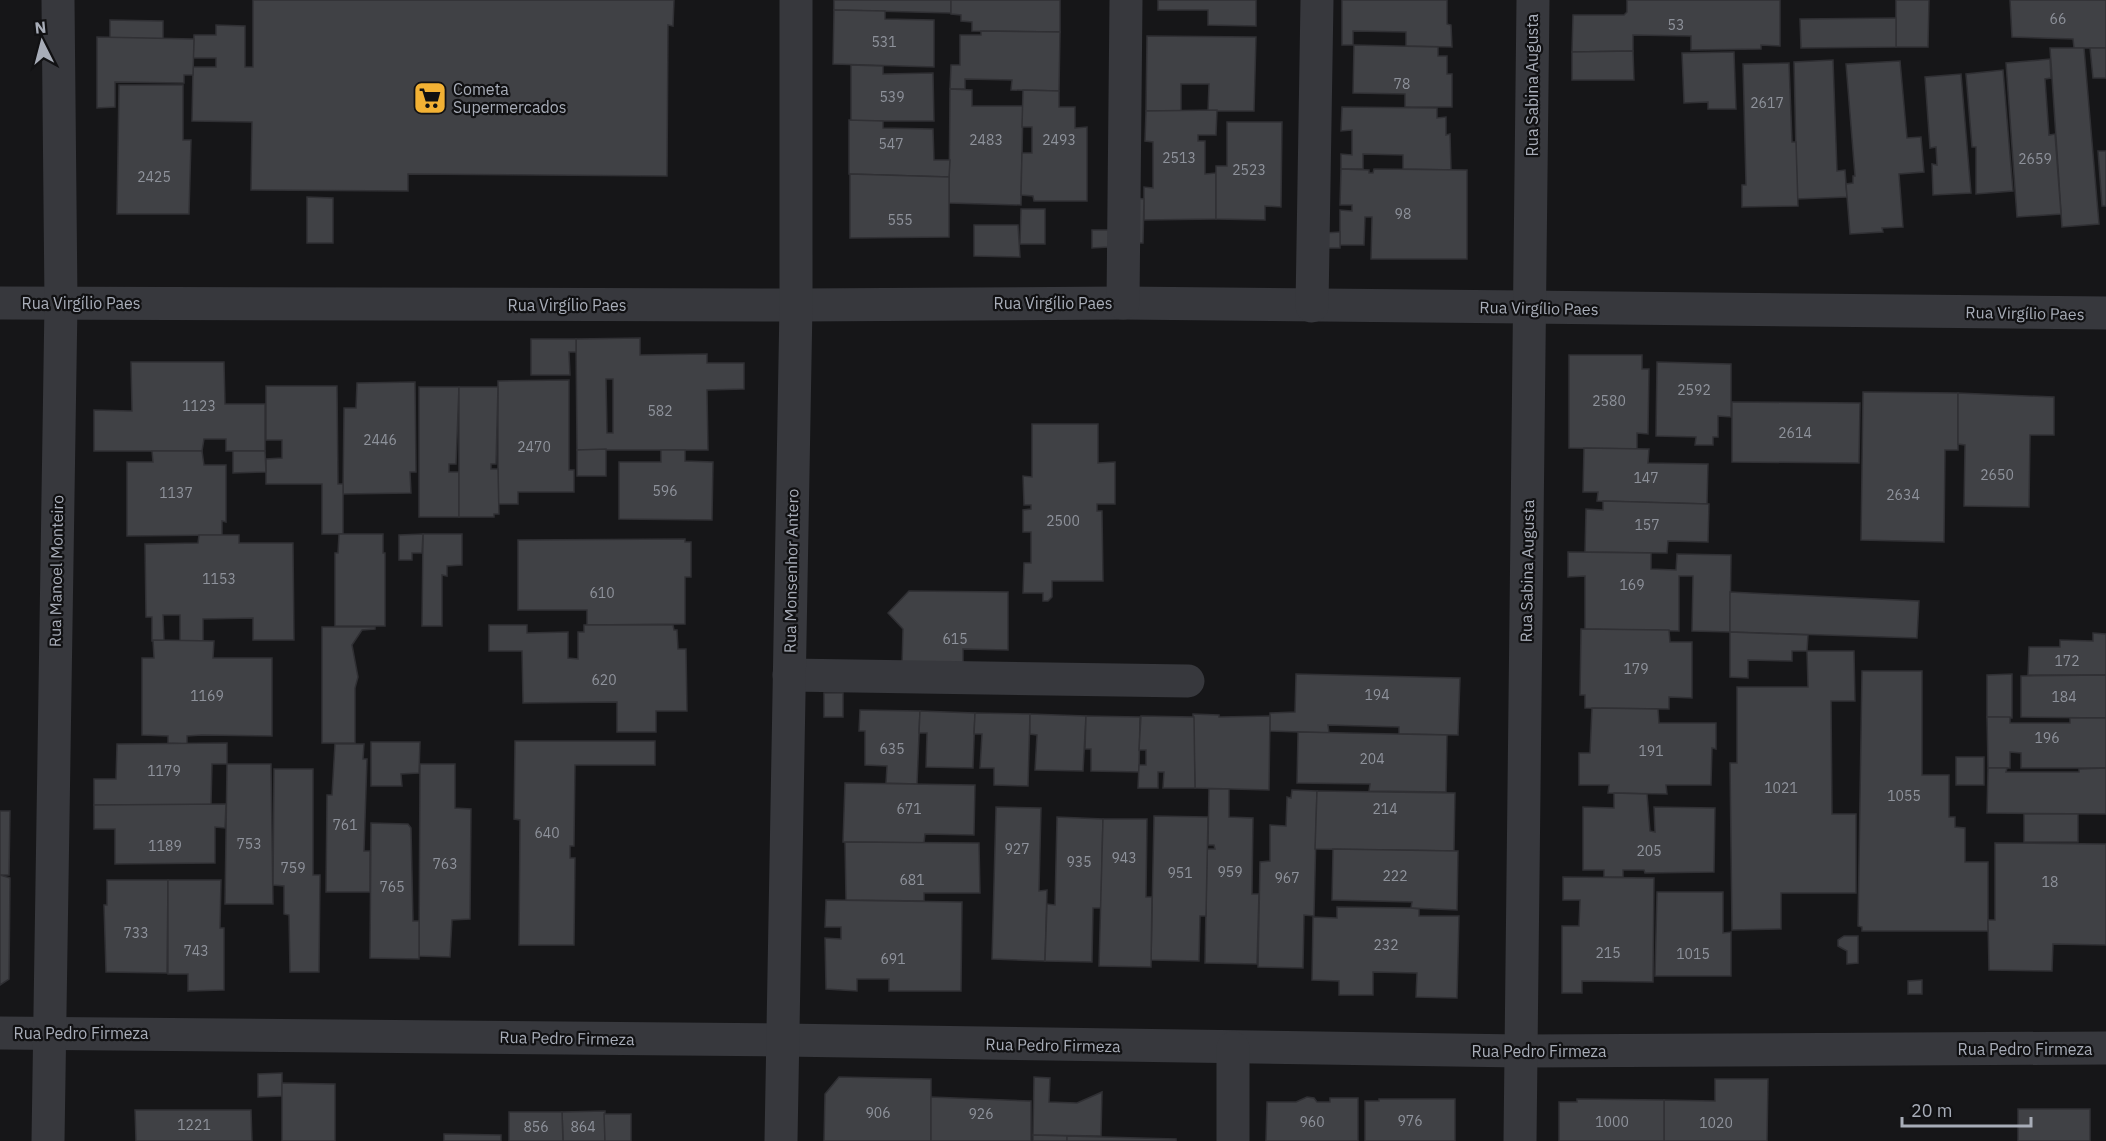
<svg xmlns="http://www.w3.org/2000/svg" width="2106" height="1141" viewBox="0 0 2106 1141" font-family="'IBM Plex Sans',sans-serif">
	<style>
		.building { fill: #404145; stroke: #303034; stroke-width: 1.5; fill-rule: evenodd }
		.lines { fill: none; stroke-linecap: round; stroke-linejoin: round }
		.minor { stroke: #37383d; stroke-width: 33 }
		.labels { text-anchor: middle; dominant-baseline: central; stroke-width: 4.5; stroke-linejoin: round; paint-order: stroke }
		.number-label { font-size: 14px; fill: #8e929b }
		.street-label { font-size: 16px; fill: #a8adb8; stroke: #111113 }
		.poi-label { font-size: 16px; fill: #a8adb8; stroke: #111113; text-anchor: start }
	</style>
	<rect width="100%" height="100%" fill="#161618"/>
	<!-- building -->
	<g class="building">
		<polygon points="253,0 674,0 673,26 668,25 667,176 408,174 408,191 251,190 252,122 192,121 193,67 216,67 216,58 193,58 194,35 216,35 216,25 245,26 245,67 253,67"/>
		<polygon points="834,0 951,0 951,13 834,10"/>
		<polygon points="951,0 1060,0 1060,32 972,31 972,22 961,21 961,15 951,14"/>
		<polygon points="1158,0 1256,0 1256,26 1208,25 1208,10 1158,10"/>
		<polygon points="1342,0 1447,0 1447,24 1451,25 1452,47 1406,46 1406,32 1353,31 1353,45 1342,45"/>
		<polygon points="1627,0 1780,0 1780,46 1761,45 1761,49 1691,50 1691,36 1633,35 1633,51 1572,52 1573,15 1624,15 1627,12"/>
		<polygon points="1896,0 1929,0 1928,47 1896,47"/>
		<polygon points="2010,0 2106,0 2106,48 2074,48 2073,39 2012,37"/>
		<polygon points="834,10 885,11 885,19 934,20 934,67 833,64"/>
		<polygon points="1896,18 1896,47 1801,48 1800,19"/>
		<polygon points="110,20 163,21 163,39 110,38"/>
		<polygon points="981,31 1060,32 1059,91 1011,90 1012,80 965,79 965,89 950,89 951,65 960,65 960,35 981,35"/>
		<polygon points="1147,36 1256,37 1254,111 1208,111 1209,84 1181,84 1181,111 1146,111"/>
		<polygon points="97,37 194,39 193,75 184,75 184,83 115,82 115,107 97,108"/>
		<polygon points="1354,45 1438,47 1438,56 1447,56 1447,74 1452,74 1452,107 1405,107 1405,94 1353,93"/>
		<polygon points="2050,48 2084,48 2099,224 2062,227"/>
		<polygon points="2090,48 2106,48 2106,78 2093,78"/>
		<polygon points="1633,51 1634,80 1572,80 1572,52"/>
		<polygon points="1734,52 1736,109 1708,109 1708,102 1684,103 1682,53"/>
		<polygon points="2050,59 2051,78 2045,79 2049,135 2055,134 2061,214 2017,217 2006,63"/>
		<polygon points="1833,60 1837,171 1845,170 1847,197 1797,199 1794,62"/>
		<polygon points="1900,61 1907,138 1921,137 1924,172 1899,174 1903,227 1882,228 1883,232 1850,234 1846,184 1853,183 1853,176 1855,176 1846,64"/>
		<polygon points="1789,63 1792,142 1796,142 1798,206 1742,207 1742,185 1746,185 1743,64"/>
		<polygon points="851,65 883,66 883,74 933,73 934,121 851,121"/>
		<polygon points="2003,70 2013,191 1976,194 1976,147 1972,147 1966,74"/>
		<polygon points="1961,74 1971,193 1933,195 1932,164 1937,165 1936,147 1930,148 1925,77"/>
		<polygon points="119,85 183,85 183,140 191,140 189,214 117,214"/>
		<polygon points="950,89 972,90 972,106 1023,106 1021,205 949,203"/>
		<polygon points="1023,90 1059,91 1059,107 1075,107 1075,128 1087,127 1087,201 1034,201 1033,196 1021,195 1022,153 1032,153 1032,127 1022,127"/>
		<polygon points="1342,107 1437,108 1437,118 1446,117 1446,135 1450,134 1451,170 1403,169 1403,155 1363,154 1363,169 1341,169 1341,154 1352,155 1352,130 1341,131"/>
		<polygon points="1217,110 1216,135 1198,135 1198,141 1205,141 1205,174 1216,173 1216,219 1144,220 1144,187 1153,188 1153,142 1145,141 1146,111"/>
		<polygon points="849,120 883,121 883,128 933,129 934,160 950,160 949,177 849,174"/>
		<polygon points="1227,122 1282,122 1281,207 1265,206 1265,220 1216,219 1216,166 1227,166"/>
		<polygon points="2098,151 2106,151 2106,206 2102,206"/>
		<polygon points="1341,169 1369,170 1369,173 1373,173 1374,169 1467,170 1467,259 1371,259 1372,217 1365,217 1364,245 1340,245 1340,210 1352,211 1352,205 1340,205"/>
		<polygon points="850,174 949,177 949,237 850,238"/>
		<polygon points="307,197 333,198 333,243 307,243"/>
		<polygon points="1134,198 1144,199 1143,243 1134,243"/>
		<polygon points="1021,209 1045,209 1045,244 1020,244"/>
		<polygon points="974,225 1018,225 1020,257 974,256"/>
		<polygon points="1092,230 1109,230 1109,247 1092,248"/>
		<polygon points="1340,232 1340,248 1325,248 1324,233"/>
		<path d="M640,338V355L707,354V363H744V389L707,390L708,450H577L576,339ZM606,379H613V433H607Z"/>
		<polygon points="531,339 576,339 576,352 569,352 570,375 531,375"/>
		<polygon points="1569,355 1642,355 1642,369 1649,369 1648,434 1637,433 1637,449 1569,448"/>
		<polygon points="131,362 224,362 225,404 265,404 265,451 226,451 226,439 204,439 202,451 94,451 94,410 132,411"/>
		<polygon points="1657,362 1731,364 1731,417 1718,416 1718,437 1713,437 1713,445 1695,445 1696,437 1656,436"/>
		<polygon points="569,380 569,470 574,470 574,492 518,492 518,504 498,504 498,381"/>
		<polygon points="415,382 416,472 410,472 411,493 343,494 344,408 356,408 357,383"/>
		<polygon points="266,386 337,386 338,484 343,484 343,534 322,534 322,484 266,484 266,459 282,458 282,440 266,440"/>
		<polygon points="419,387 459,387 456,464 449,464 449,472 459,472 459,517 419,517"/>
		<polygon points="459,387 498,387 496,464 491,464 491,469 498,469 499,514 494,514 494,517 459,517"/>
		<polygon points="1863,392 1958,393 1958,450 1945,450 1944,542 1861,540"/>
		<polygon points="1958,393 2054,397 2054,435 2030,435 2029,507 1964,506 1965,445 1958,444"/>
		<polygon points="1732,402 1860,403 1859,463 1732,462"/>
		<polygon points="1032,424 1098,424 1098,463 1115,462 1115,504 1097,504 1097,511 1102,511 1103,581 1052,581 1052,597 1048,601 1043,601 1043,593 1023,593 1024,563 1031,563 1031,532 1023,532 1023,510 1031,509 1031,505 1024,505 1023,476 1032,477"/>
		<polygon points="1584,448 1649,449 1648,463 1708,464 1707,504 1597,501 1598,492 1583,492"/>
		<polygon points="606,449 606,476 577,476 577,450"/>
		<polygon points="661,450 685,450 685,461 713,462 712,520 619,519 619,462 661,462"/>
		<polygon points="152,451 202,451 204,465 226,465 226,522 222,521 222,535 127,536 127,462 153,462"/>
		<polygon points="233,451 265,451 266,472 233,473"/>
		<polygon points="1603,501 1709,504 1708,542 1668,541 1667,553 1585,552 1586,509 1603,510"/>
		<polygon points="339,534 383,534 383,553 385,553 385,626 335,626 335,553 338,553"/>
		<polygon points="423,534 462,534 462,565 447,566 447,576 442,575 442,626 422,626"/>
		<polygon points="423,534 422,553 412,553 412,560 399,560 399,535"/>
		<polygon points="199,535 239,535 239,543 293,543 294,640 253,640 253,618 203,619 203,641 180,641 180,615 163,615 164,641 152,641 152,617 146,617 145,544 198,543"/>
		<polygon points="685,539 685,542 691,542 691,577 685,577 685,624 587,625 587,610 518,610 518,540"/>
		<polygon points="1568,552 1651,553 1651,569 1676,570 1677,554 1731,555 1730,632 1692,631 1693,576 1679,576 1679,631 1585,629 1585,576 1568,577"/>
		<polygon points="909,591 1008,592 1008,650 963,649 963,667 902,666 903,629 888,613"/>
		<polygon points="1730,592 1919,601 1917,638 1730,632"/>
		<polygon points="489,625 527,625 527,633 568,632 568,658 578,659 578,632 584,632 584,625 673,625 674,630 677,630 678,649 686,649 687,711 656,711 656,732 617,732 617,702 523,703 522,651 489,651"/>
		<polygon points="322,627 375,627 375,629 362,630 352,645 358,677 355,688 355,743 322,743"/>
		<polygon points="1581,629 1669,630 1670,642 1692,642 1692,698 1669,697 1669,709 1585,708 1585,695 1580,695"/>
		<polygon points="1730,632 1808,635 1807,651 1792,651 1792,661 1748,660 1748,678 1730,677"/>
		<polygon points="2093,633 2106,634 2106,675 2028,675 2029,647 2060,647 2060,640 2093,641"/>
		<polygon points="153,640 214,641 213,658 272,658 272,736 202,735 187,736 187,744 168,743 168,736 142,735 142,658 154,658"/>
		<polygon points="1807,651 1854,651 1855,701 1831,701 1832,814 1856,814 1856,893 1781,893 1781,929 1732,930 1730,763 1737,763 1737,687 1808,687"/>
		<polygon points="1862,671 1922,671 1922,775 1949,775 1949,817 1955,817 1955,827 1965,828 1965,862 1988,862 1988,931 1862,931 1862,927 1858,926"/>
		<polygon points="1296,674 1460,678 1458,735 1399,734 1399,727 1328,725 1329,733 1270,731 1270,713 1295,712"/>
		<polygon points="2012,674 2012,718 1987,717 1987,675"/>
		<polygon points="2106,675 2106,718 2021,717 2021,676"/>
		<rect x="824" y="693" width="19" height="24"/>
		<polygon points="1592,708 1658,709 1659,723 1716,723 1716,749 1712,748 1711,785 1666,785 1667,794 1608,793 1609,785 1579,785 1579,753 1590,753"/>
		<polygon points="860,710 920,711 917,784 886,783 887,766 865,765 865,731 859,731"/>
		<polygon points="920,711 975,713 973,768 926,767 927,733 919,733"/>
		<polygon points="975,713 1030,714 1028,786 994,785 994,768 980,768 982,734 974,734"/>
		<polygon points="1030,714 1086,716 1083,771 1035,770 1037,735 1030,734"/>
		<polygon points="1193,714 1219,715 1219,717 1270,716 1269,790 1195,788"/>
		<polygon points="1086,716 1140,717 1139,772 1091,771 1091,749 1085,749"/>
		<polygon points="1141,716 1194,717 1195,788 1163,788 1164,772 1158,772 1158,788 1138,788 1139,765 1146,765 1146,750 1139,750"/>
		<polygon points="1987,717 2010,717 2010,723 2070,723 2070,718 2106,718 2106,768 2021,768 2021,753 2010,752 2010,768 1988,768"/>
		<polygon points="1298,732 1447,735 1446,792 1369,791 1370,784 1297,783"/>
		<polygon points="515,741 655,741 655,765 575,765 574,846 570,846 570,858 575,858 574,945 519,945 520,820 514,819"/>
		<polygon points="371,742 420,742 419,773 401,774 402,786 371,786"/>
		<polygon points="227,743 227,764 212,764 211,805 94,805 94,779 116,779 117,744"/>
		<polygon points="335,744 364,744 363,759 367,759 364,851 370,851 370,892 326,892 327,795 332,795"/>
		<rect x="1956" y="757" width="28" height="28"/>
		<polygon points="227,764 271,764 273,904 225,904"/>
		<polygon points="420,764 455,764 455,808 471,809 470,919 452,920 450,957 419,956"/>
		<polygon points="1988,768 2007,768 2006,772 2079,772 2079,769 2106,768 2106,814 1987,813"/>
		<polygon points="274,769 313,769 313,875 320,875 319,972 290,972 289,915 284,914 284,886 273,885"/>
		<polygon points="845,783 975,785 974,835 925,834 924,843 843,842"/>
		<polygon points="1209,789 1229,789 1229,817 1253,818 1252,894 1259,894 1257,964 1205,963 1207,849 1215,849 1214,845 1208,845"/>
		<polygon points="1292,790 1317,791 1314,916 1304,915 1303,968 1258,967 1260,862 1270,861 1270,825 1286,826 1287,797 1291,798"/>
		<polygon points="1317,791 1455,793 1454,851 1315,849"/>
		<polygon points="1614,793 1647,794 1650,831 1655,832 1654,807 1715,808 1714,872 1645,873 1644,870 1623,870 1623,877 1604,877 1604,870 1583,870 1583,807 1614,808"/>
		<polygon points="226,804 225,828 215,827 215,863 115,864 115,829 94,829 94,805"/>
		<polygon points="996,807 1041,808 1039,891 1047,890 1045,961 992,959"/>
		<polygon points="0,811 10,811 9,875 0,875"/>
		<rect x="2024" y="814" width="54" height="28"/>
		<polygon points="1154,816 1208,817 1206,916 1200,916 1199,961 1151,960"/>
		<polygon points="1057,817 1103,819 1101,908 1093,908 1092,962 1045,961 1047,904 1055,905"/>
		<polygon points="1103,819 1147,819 1146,897 1152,897 1151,967 1099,966"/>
		<polygon points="371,823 408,824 411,828 413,921 419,921 419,959 370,958"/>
		<polygon points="845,842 979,843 980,893 924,893 924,901 846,900"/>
		<polygon points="1995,843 2106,844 2106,945 2053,944 2052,971 1989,970 1988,920 1995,920"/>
		<polygon points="1333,849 1458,851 1457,910 1411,908 1412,902 1332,900"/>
		<polygon points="0,875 10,878 9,979 0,985"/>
		<polygon points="1563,877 1654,878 1653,982 1582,981 1582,993 1562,993 1562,926 1579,926 1580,900 1563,900"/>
		<polygon points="107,880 168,880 167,973 106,972 104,905 107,905"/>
		<polygon points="168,880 221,880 220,928 224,928 224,990 188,991 188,974 168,974"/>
		<polygon points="1657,892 1723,892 1723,933 1731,932 1731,976 1655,976"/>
		<polygon points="826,900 962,902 961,991 889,991 889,979 857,979 857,991 826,989 825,938 841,939 841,927 825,927"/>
		<polygon points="1337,907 1411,908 1419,909 1419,916 1459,916 1457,998 1416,997 1417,973 1373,972 1373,995 1339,995 1339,981 1312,980 1313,917 1337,918"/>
		<polygon points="1844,936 1858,936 1858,963 1847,964 1847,951 1838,946 1838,940"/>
		<polygon points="1922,980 1922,994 1908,994 1908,981"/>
		<polygon points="282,1073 282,1096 258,1097 258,1074"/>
		<polygon points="839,1077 931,1079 931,1141 824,1141 825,1094"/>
		<polygon points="1034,1077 1050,1078 1049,1102 1077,1103 1102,1092 1101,1136 1033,1135"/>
		<polygon points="1715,1079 1768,1079 1767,1141 1664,1141 1664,1100 1715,1101"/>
		<polygon points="282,1083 335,1084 335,1141 282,1141"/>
		<polygon points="931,1097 1031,1101 1031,1141 931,1141"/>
		<polygon points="1307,1097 1314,1098 1317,1102 1330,1102 1330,1098 1358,1098 1358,1141 1266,1141 1267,1102 1296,1102"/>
		<polygon points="1379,1099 1455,1099 1455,1141 1365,1141 1365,1101 1379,1101"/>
		<polygon points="1577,1099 1664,1100 1664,1141 1559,1141 1559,1102 1577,1102"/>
		<rect x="2018" y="1109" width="72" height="32"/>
		<polygon points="135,1110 251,1110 252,1141 136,1141"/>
		<polygon points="605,1111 605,1141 563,1141 562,1112"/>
		<polygon points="509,1112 562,1112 563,1141 509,1141"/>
		<polygon points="604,1114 631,1114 631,1141 605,1141"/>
		<polygon points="444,1134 501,1135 501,1141 444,1141"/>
		<polygon points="1033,1135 1067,1136 1067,1141 1033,1141"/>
		<polygon points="1067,1136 1176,1139 1176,1141 1067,1141"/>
	</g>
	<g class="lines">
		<!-- minor -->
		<g class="minor">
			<polyline points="0,303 796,305 1123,303 2106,313"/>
			<polyline points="1123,303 1126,0"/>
			<polyline points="1312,306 1317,0"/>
			<polyline points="789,675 1188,681"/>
			<polyline points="0,1033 782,1040 1521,1051 2106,1048"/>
			<polyline points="48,1141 61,303 58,0"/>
			<polyline points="781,1141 796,305 796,0"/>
			<polyline points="1233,1141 1233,1048"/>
			<polyline points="1520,1141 1533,0"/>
		</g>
	</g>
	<!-- icons -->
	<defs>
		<g id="supermarket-square" transform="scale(1.725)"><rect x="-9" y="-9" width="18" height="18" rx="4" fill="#f2b134" stroke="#111113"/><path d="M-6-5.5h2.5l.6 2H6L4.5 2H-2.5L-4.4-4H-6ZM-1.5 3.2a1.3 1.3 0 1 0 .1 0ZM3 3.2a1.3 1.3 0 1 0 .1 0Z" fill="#111"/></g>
	</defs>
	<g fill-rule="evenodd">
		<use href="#supermarket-square" x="430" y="98"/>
	</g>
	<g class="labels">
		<!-- number labels -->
		<g class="number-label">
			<text x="2058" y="19">66</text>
			<text x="1676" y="25">53</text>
			<text x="884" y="42">531</text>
			<text x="1402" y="84">78</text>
			<text x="892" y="97">539</text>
			<text x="1767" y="103">2617</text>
			<text x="986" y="140">2483</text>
			<text x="1059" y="140">2493</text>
			<text x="891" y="144">547</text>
			<text x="1179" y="158">2513</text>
			<text x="2035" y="159">2659</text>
			<text x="1249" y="170">2523</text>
			<text x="154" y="177">2425</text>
			<text x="1403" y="214">98</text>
			<text x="900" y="220">555</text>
			<text x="1694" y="390">2592</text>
			<text x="1609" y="401">2580</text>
			<text x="199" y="406">1123</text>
			<text x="660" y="411">582</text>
			<text x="1795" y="433">2614</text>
			<text x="380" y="440">2446</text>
			<text x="534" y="447">2470</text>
			<text x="1997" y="475">2650</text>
			<text x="1646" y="478">147</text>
			<text x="665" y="491">596</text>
			<text x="176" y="493">1137</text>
			<text x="1903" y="495">2634</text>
			<text x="1063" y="521">2500</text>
			<text x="1647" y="525">157</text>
			<text x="219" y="579">1153</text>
			<text x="1632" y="585">169</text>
			<text x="602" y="593">610</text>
			<text x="955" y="639">615</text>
			<text x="2067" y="661">172</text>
			<text x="1636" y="669">179</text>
			<text x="604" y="680">620</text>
			<text x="1377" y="695">194</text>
			<text x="207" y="696">1169</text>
			<text x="2064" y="697">184</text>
			<text x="2047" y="738">196</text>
			<text x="892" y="749">635</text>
			<text x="1651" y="751">191</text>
			<text x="1372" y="759">204</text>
			<text x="164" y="771">1179</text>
			<text x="1781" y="788">1021</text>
			<text x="1904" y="796">1055</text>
			<text x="909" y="809">671</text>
			<text x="1385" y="809">214</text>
			<text x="345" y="825">761</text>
			<text x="547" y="833">640</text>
			<text x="249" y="844">753</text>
			<text x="165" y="846">1189</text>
			<text x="1017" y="849">927</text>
			<text x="1649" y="851">205</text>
			<text x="1124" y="858">943</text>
			<text x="1079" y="862">935</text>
			<text x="445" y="864">763</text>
			<text x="293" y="868">759</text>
			<text x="1230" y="872">959</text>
			<text x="1180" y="873">951</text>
			<text x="1395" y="876">222</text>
			<text x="1287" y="878">967</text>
			<text x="912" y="880">681</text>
			<text x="2050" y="882">18</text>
			<text x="392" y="887">765</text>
			<text x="136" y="933">733</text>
			<text x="1386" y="945">232</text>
			<text x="196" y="951">743</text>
			<text x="1608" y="953">215</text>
			<text x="1693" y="954">1015</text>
			<text x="893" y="959">691</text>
			<text x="878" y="1113">906</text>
			<text x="981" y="1114">926</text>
			<text x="1410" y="1121">976</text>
			<text x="1312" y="1122">960</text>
			<text x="1612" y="1122">1000</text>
			<text x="1716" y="1123">1020</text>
			<text x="194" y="1125">1221</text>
			<text x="536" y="1127">856</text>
			<text x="583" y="1127">864</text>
		</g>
		<!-- street labels -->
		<g class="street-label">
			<text transform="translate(1532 85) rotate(-90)">Rua Sabina Augusta</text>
			<text x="81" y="303">Rua Virgílio Paes</text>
			<text x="1053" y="303">Rua Virgílio Paes</text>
			<text x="567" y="305">Rua Virgílio Paes</text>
			<text transform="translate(1539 308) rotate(1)">Rua Virgílio Paes</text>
			<text transform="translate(2025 313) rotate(1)">Rua Virgílio Paes</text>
			<text transform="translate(56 571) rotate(-89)">Rua Manoel Monteiro</text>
			<text transform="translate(791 571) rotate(-89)">Rua Monsenhor Antero</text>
			<text transform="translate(1527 571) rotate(-89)">Rua Sabina Augusta</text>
			<text x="81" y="1033">Rua Pedro Firmeza</text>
			<text transform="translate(567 1038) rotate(1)">Rua Pedro Firmeza</text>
			<text transform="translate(1053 1045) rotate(1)">Rua Pedro Firmeza</text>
			<text x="2025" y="1049">Rua Pedro Firmeza</text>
			<text x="1539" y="1051">Rua Pedro Firmeza</text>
		</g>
		<!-- poi labels -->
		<g class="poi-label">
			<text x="453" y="89">Cometa<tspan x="453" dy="18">Supermercados</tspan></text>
		</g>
	</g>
	<!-- north arrow -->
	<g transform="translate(42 42) rotate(354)" stroke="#111113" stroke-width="4.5" paint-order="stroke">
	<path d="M0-4.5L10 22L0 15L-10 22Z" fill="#a8adb8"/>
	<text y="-9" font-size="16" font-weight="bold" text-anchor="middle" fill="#a8adb8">N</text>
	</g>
	<!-- scale -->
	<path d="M1902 1117v9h129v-9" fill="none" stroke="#a8adb8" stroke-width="3"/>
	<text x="1911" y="1117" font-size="18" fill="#a8adb8" stroke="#111113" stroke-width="4.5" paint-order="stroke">20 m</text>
</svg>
